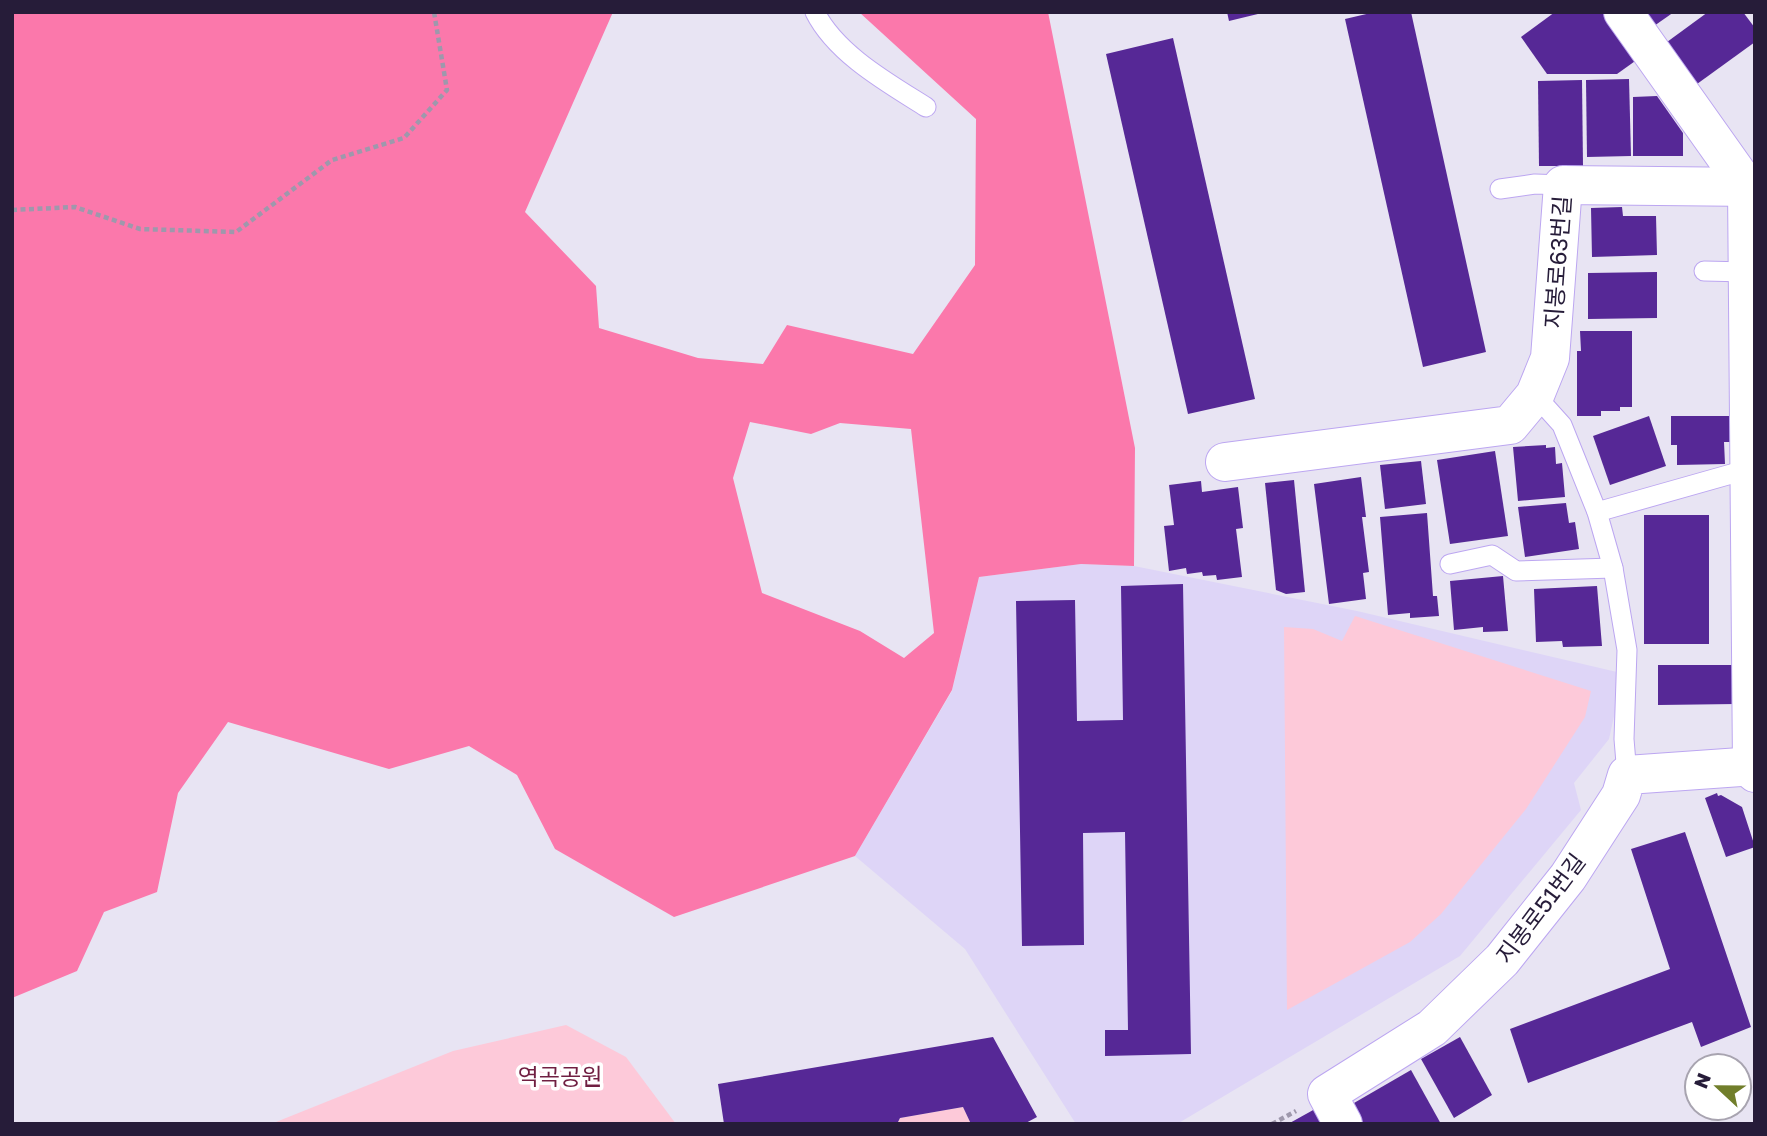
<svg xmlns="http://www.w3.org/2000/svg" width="1767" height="1136" viewBox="0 0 1767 1136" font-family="'Golos Text','Noto Sans KR',sans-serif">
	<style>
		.built { fill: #ded5f7 }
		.green { fill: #fdc9d9 }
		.forest { fill: #fb78ab; fill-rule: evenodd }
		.building { fill: #562896 }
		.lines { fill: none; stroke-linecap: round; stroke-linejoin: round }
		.lane-casing { stroke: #bca6f1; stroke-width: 21 }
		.street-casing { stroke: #bca6f1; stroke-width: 40 }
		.path { stroke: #9e98ac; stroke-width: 4.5; stroke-dasharray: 5 3.5; stroke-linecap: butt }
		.lane { stroke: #fff; stroke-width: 19 }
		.street { stroke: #fff; stroke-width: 38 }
		.labels { text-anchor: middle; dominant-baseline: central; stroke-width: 7; stroke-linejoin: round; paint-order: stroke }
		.street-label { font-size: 23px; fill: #261c39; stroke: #fff }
		.park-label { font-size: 23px; fill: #701f42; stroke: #fff }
	</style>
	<rect width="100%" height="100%" fill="#e8e4f3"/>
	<!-- built -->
	<polygon class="built" points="1081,564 1134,566 1357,611 1617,672 1618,698 1609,739 1574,783 1581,810 1460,956 1177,1124 1076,1124 965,949 855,856 952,691 979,577"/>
	<!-- green -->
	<g class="green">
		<polygon points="1355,616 1591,691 1585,717 1526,809 1441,914 1410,942 1287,1010 1284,627 1313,629 1342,641"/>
		<polygon points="566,1025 626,1057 676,1124 271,1124 453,1051"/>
		<polygon points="963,1107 971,1124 897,1124 900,1118"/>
	</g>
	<!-- forest -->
	<path class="forest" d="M12,12H613L525,212L596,286L599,328L698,358L763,364L787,325L913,354L975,265L976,119L859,12H1048L1135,448L1134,566L1081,564L979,577L952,690L855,856L674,917L555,849L517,775L469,746L389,769L228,722L178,793L157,892L104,912L77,971L12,998ZM750,422L811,434L840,423L911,429L934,633L904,658L860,631L762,593L733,478Z"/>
	<!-- building -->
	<g class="building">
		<polygon points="1227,12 1262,12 1262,13 1229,21"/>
		<polygon points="1375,12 1411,12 1486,352 1423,367 1345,19"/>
		<polygon points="1555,12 1605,12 1638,59 1617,74 1547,74 1521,37"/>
		<polygon points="1644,12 1674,12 1654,26"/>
		<polygon points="1708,12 1743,12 1755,28 1755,42 1697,84 1667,42"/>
		<polygon points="1173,38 1255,399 1188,414 1106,54"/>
		<polygon points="1629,79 1631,156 1587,157 1586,80"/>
		<polygon points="1582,80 1583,166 1539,166 1538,81"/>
		<polygon points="1657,96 1683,133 1683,156 1633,156 1633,97"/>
		<polygon points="1622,207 1623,216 1656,216 1657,255 1592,257 1591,208"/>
		<polygon points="1657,272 1657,318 1588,319 1588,273"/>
		<polygon points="1580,331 1632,331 1632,407 1620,407 1620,411 1601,411 1601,416 1577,416 1577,351 1581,351"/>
		<polygon points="1649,416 1666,466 1610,485 1593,436"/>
		<polygon points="1671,416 1732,416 1732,442 1724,442 1725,464 1677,465 1677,445 1671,445"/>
		<polygon points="1546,445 1546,448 1555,447 1556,464 1562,463 1565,497 1518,501 1513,447"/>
		<polygon points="1495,451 1508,536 1450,544 1437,460"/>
		<polygon points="1421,461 1426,504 1385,509 1380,465"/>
		<polygon points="1361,477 1366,517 1362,517 1369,572 1363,573 1366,599 1329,604 1314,484"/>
		<polygon points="1294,480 1305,592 1286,594 1276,590 1265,483"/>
		<polygon points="1201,481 1202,492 1238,487 1243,528 1236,529 1242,577 1217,580 1216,575 1203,576 1202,572 1187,574 1186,568 1169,571 1164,526 1174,525 1169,485"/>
		<polygon points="1566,503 1569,523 1575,522 1579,549 1525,557 1518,507"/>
		<polygon points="1427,513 1433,596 1437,596 1439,616 1410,618 1410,613 1388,615 1380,517"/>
		<rect x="1644" y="515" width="65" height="129"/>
		<polygon points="1503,576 1508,631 1483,632 1483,627 1454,630 1450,581"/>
		<polygon points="1183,584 1191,1054 1105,1056 1105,1030 1128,1030 1125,832 1083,833 1084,945 1022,946 1016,601 1075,600 1077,721 1123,720 1121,586"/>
		<polygon points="1597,586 1602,646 1563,647 1562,641 1536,642 1534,589"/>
		<polygon points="1658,665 1736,665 1736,704 1658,705"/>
		<polygon points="1717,793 1718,796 1721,795 1742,807 1755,847 1726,857 1705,798"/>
		<polygon points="1685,832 1751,1027 1701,1047 1692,1022 1528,1083 1510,1029 1670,969 1631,849"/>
		<polygon points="993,1037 1037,1117 1024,1124 971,1124 963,1107 900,1118 897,1124 724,1124 718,1084"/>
		<polygon points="1460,1037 1492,1095 1454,1118 1421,1059"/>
		<polygon points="1411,1070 1441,1124 1358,1124 1352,1113 1354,1103"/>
		<polygon points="1315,1109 1323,1124 1288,1124"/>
	</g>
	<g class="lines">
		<!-- lane casing -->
		<g class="lane-casing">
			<g id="lane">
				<path d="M815,12C836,54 888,83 926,107"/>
				<polyline points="1500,189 1535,184 1563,185"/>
				<polyline points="1704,271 1747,272"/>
				<polyline points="1535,395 1562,425 1597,512 1613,568 1627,650 1624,739 1627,775"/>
				<polyline points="1597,512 1749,469"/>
				<polyline points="1450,564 1492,555 1516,571 1613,568"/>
			</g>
		</g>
		<!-- street casing -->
		<g class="street-casing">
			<g id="street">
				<polyline points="1623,12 1747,187"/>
				<polyline points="1747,187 1752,766 1755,773"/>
				<polyline points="1225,462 1510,425 1535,395 1550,358 1563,185 1755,187"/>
				<polyline points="1343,1124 1327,1094 1432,1028 1502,960 1568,877 1621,795 1627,775 1755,766"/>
			</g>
		</g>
		<!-- path -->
		<g class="path">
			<polyline points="12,210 75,207 140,229 236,232 332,160 404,138 447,90 434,12"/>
			<polyline points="1272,1124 1296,1111"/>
		</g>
		<!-- lane -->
		<use href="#lane" class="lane"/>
		<!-- street -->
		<use href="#street" class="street"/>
	</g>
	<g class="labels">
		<!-- street labels -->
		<g class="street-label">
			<text transform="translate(1557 262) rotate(-86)">지봉로63번길</text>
			<text transform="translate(1540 908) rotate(-53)">지봉로51번길</text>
		</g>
		<!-- park labels -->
		<g class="park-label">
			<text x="560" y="1076">역곡공원</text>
		</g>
	</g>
	<!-- border -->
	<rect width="1767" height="1136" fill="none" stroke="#261c39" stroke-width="28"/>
	<!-- north arrow -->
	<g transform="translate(1718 1087) rotate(292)"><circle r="33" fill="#ffffff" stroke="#a8a4b0" stroke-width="2"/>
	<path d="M0-5L12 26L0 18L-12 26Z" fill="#717e2b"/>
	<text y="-10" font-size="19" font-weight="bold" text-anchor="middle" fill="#261c39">N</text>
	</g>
</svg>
